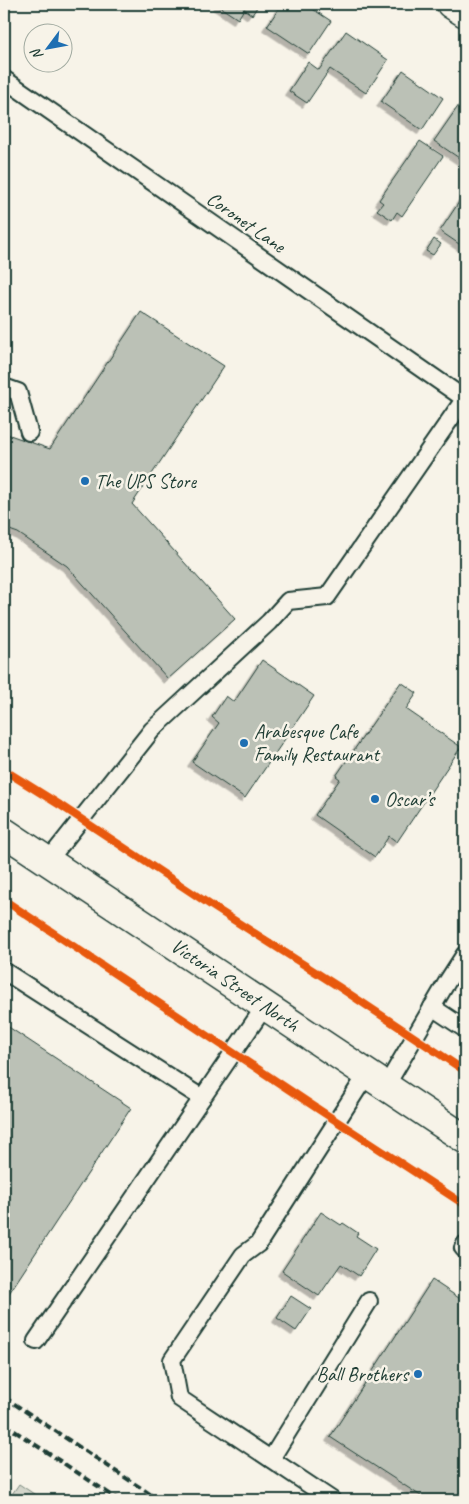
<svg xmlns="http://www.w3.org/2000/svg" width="469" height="1504" viewBox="0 0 469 1504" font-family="Caveat,sans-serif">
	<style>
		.grass { fill: #d3d5ca; stroke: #79897f }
		.building { fill: #bbc1b6; stroke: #1f3d34; filter: url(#shadow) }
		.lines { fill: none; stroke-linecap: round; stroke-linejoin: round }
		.service-casing { stroke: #1f3d34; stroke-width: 20 }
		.minor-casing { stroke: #1f3d34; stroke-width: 31 }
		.primary-casing { stroke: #1f3d34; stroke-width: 31 }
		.service { stroke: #f7f3e8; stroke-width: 16 }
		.minor { stroke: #f7f3e8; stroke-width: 28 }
		.primary { stroke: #f7f3e8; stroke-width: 28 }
		.rail { stroke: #1f3d34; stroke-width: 4; stroke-dasharray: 8 4; stroke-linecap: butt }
		.cycleway-casing { stroke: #f7f3e8; stroke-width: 11 }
		.cycleway { stroke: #e8590c; stroke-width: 8 }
		.poi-dot { fill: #1f6fb2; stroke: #f7f3e8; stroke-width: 2 }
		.labels { text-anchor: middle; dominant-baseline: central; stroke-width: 5; stroke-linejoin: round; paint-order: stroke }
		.street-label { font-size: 20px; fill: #1f3d34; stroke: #f7f3e8 }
		.poi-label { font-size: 20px; fill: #1f3d34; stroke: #f7f3e8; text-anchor: start }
	</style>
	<defs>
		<filter id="shadow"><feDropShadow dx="-4.5" dy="4.5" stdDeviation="0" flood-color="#0004"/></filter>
	</defs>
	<rect width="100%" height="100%" fill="#f7f3e8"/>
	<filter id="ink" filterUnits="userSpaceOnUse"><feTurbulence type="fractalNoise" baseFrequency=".02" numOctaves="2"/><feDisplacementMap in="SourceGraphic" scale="10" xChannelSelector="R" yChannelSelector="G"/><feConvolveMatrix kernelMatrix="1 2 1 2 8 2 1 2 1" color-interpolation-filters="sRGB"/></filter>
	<g filter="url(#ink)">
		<!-- grass -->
		<polygon class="grass" points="19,1484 43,1500 8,1500"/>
		<!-- building -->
		<g class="building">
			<polygon points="218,4 259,4 252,15 244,9 238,19 217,5"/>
			<polygon points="282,4 305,4 331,21 309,54 267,26"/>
			<polygon points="346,31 388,60 366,93 330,69 307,103 289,91 308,62 319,70"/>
			<polygon points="403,70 443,98 422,130 381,102"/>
			<polygon points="459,105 465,110 465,162 434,141"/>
			<polygon points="420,141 443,156 402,216 397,212 392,220 377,210 383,203 379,200"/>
			<polygon points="465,193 465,248 440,231"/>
			<polygon points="434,239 441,244 433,255 426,251"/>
			<polygon points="141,312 224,366 132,504 235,619 168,679 67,566 18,533 4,528 4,433 50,449"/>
			<polygon points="262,660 314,696 245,798 192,762 219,723 212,717 226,696 234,702"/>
			<polygon points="401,682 417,693 406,709 461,747 397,842 389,836 375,857 315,815 340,779 336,776"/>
			<polygon points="4,1024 131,1108 4,1301"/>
			<polygon points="321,1212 341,1225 343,1223 358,1233 356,1236 376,1249 359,1276 341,1264 319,1296 282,1271"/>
			<polygon points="432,1280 465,1302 465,1500 427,1500 330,1437"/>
			<polygon points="291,1296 311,1309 296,1331 277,1318"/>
		</g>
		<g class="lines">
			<!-- service casing -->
			<g class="service-casing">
				<g id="service">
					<polyline points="4,79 465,399"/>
					<polyline points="4,387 18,392 29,432"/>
					<polyline points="48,861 152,730 269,622 288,601 327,597 465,398"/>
					<polyline points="4,971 202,1098"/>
					<polyline points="432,1007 465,1029"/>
					<polyline points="386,1086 447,982 465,954"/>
					<polyline points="465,1244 463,1248 465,1250"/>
					<polyline points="36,1341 265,1006"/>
					<polyline points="271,1459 369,1301"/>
					<polyline points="332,1500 179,1398 172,1360 243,1255 258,1244 367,1074"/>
				</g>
			</g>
			<!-- minor casing -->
			<g class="minor-casing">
				<polyline id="minor" points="451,4 465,13"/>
			</g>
			<!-- primary casing -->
			<g class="primary-casing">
				<polyline id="primary" points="4,832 465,1139"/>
			</g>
			<!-- service -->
			<use href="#service" class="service"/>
			<!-- minor -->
			<use href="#minor" class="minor"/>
			<!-- primary -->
			<use href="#primary" class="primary"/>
			<!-- rail -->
			<g class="rail">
				<polyline points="4,1397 159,1500"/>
				<polyline points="4,1424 119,1500"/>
			</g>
			<!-- cycleway casing -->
			<g class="cycleway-casing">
				<g id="cycleway">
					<polyline points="4,770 60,805 215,908 339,987 465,1071"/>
					<polyline points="4,900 321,1111 465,1205"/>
				</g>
			</g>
			<!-- cycleway -->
			<use href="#cycleway" class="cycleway"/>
		</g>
	</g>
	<!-- markers -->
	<g class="poi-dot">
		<circle cx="85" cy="481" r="5"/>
		<circle cx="244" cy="743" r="5"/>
		<circle cx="375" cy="799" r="5"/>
		<circle cx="418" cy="1374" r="5"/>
	</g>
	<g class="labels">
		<!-- street labels -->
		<g class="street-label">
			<text transform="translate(246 222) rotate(35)">Coronet Lane</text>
			<text transform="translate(235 985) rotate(34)">Victoria Street North</text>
		</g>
		<!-- poi labels -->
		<g class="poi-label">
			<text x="95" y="481">The UPS Store</text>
			<text x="254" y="731">Arabesque Cafe<tspan x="254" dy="23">Family Restaurant</tspan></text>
			<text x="385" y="799">Oscar’s</text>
			<text x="408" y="1374" text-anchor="end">Ball Brothers</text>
		</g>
	</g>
	<!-- margin -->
	<rect width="469" height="1504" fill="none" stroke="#f7f3e8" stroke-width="20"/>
	<rect x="10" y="10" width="449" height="1484" fill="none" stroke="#1f3d34" stroke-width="2" filter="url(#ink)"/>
	<!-- north arrow -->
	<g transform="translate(48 48) rotate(238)"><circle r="24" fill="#f7f3e8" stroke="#a1aaa0"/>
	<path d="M0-4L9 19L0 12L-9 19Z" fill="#1f6fb2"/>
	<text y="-8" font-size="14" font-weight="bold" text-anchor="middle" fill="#1f3d34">N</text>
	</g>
</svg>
